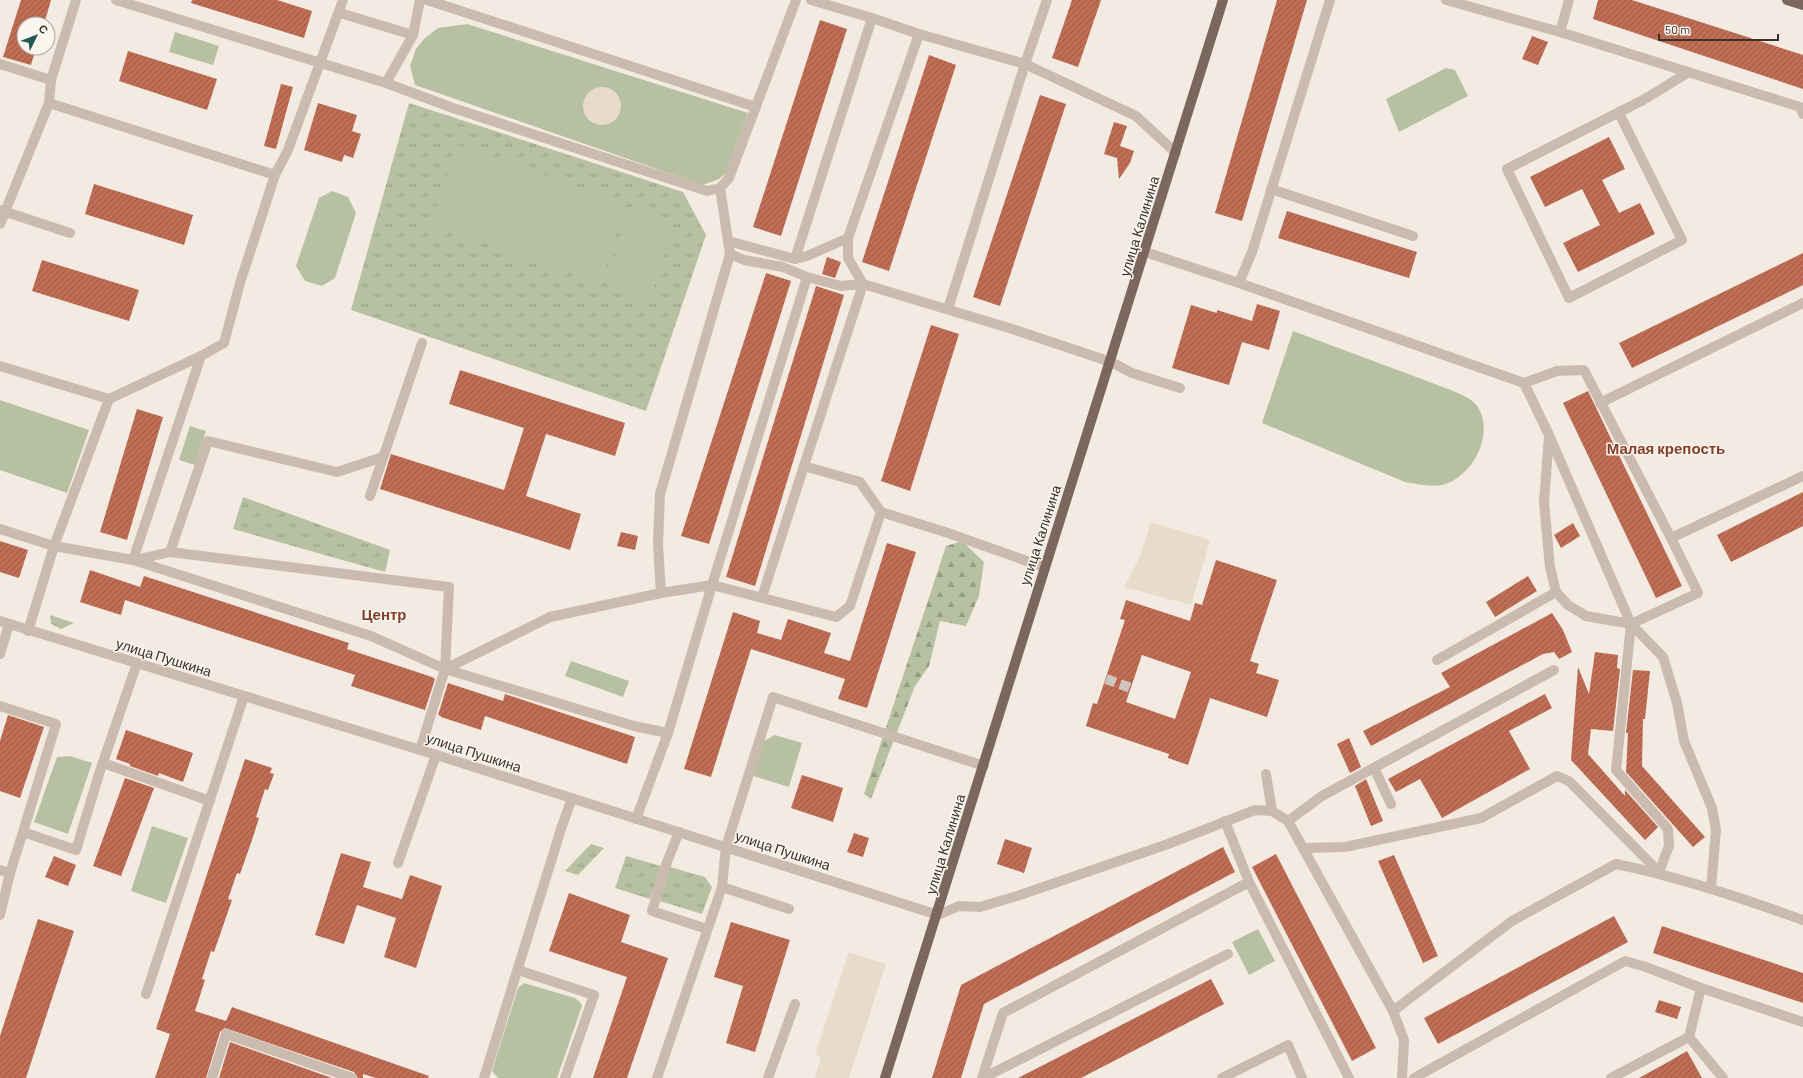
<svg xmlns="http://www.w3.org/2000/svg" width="1803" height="1078" viewBox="0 0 1803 1078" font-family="Barlow,sans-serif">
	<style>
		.grass { fill: url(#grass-tufts) }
		.forest { fill: url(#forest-firs) }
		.green { fill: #b7c1a2 }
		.plaza { fill: #e9dbca }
		.building { fill: url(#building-hatch); fill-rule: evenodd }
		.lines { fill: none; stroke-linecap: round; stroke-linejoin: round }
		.minor-tunnel { stroke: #cec6be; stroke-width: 10; stroke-dasharray: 10 5; stroke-linecap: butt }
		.minor { stroke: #cbbbae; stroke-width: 10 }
		.major { stroke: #7a675e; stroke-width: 10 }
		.labels { text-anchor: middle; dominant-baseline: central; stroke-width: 3; stroke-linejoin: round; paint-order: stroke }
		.street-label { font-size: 14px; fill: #3a302c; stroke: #faf5ef }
		.neighbourhood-label { font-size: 15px; font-weight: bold; fill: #843e29; stroke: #faf5ef }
	</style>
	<defs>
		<pattern id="grass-tufts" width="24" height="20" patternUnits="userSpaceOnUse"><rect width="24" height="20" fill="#b7c1a2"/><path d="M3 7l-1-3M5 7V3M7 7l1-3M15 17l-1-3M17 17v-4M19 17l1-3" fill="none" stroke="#969d84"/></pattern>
		<pattern id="forest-firs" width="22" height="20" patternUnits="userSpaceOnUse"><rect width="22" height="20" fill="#b7c1a2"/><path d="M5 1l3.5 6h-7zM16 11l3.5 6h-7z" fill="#969d84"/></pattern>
		<pattern id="building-hatch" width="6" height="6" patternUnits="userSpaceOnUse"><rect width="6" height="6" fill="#bf6d54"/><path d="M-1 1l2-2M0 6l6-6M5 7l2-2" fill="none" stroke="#9c5a46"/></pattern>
	</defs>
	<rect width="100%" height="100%" fill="#f3ebe2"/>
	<!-- grass -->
	<g class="grass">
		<polygon points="409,103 683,192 706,235 646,411 351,310"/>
		<polygon points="243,497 390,550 385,572 233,529"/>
		<polygon points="50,615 74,623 61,629 51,624"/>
		<polygon points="591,844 604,848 578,875 565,871"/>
		<polygon points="626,856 661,866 650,899 615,888"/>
		<polygon points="670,867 705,877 712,887 702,914 660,901"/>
	</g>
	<!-- forest -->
	<polygon class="forest" points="962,541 984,562 979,596 966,626 940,621 929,666 915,686 871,799 864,794 946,546"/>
	<!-- green -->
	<g class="green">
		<polygon points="467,24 748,113 726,173 719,179 703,185 415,85 410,66 416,49 425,38 438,28"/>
		<polygon points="175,32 219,46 213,65 169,52"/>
		<polygon points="1446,68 1455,70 1468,96 1399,132 1386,99"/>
		<polygon points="457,145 627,203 600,283 430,225"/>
		<polygon points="332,191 348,197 356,213 335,278 322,286 305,281 296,266 319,198"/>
		<polygon points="632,207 675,222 650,299 606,285"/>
		<path d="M1293,331L1451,390C1459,394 1472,398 1477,406C1496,433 1472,478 1442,485C1430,487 1417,484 1405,482L1262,423Z"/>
		<polygon points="0,400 89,430 67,493 0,470"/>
		<polygon points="190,426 206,431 195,465 179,460"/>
		<polygon points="571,661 629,681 623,697 565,676"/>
		<polygon points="775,735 802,743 789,787 753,776 764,741"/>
		<polygon points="70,756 92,763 68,834 34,822 57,757"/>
		<polygon points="152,826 188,838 166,903 131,891"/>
		<polygon points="1258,929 1275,961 1249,975 1232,942"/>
		<polygon points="524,983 575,998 580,1002 582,1006 557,1078 498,1078 492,1071 518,988"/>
	</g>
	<!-- plaza -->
	<g class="plaza">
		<circle cx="602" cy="106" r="19"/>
		<polygon points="1151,522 1210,540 1191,605 1124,587 1140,557"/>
		<polygon points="849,952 886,964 849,1078 815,1078 821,1057 815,1055"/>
	</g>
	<!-- building -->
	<g class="building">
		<polygon points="21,0 51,0 44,24 24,24 24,48 36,48 31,65 3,57"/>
		<polygon points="192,0 277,0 312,11 304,38 191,3"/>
		<polygon points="1072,0 1101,0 1078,67 1052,58"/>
		<polygon points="1277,0 1307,0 1242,221 1215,213"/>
		<polygon points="1598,0 1632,0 1803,55 1803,89 1593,19"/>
		<polygon points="820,20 847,29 781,236 753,227"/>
		<polygon points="1532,36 1548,42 1538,65 1522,59"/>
		<polygon points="128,51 217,79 207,110 119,81"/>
		<polygon points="929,55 956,65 889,271 862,262"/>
		<polygon points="281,84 293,87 276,149 264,146"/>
		<polygon points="1040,95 1066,104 1000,306 973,297"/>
		<polygon points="318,103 357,115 352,131 361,134 353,158 344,155 342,162 304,150"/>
		<polygon points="1114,122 1127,126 1120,146 1134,151 1130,163 1119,179 1117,158 1104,154"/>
		<polygon points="1609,137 1625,169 1602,180 1619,213 1640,203 1655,234 1578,272 1563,243 1600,225 1582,189 1545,207 1530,177"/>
		<polygon points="94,184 193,215 184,245 85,214"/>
		<polygon points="1287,211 1417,252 1409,278 1278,238"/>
		<polygon points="1803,253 1803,285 1632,368 1619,343"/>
		<polygon points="827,257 841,262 835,278 822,274"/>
		<polygon points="42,260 139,290 129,321 32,291"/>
		<polygon points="766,273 791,281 709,544 681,536"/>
		<polygon points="816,286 844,295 755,586 726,577"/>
		<polygon points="1257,304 1280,311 1269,350 1242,342 1229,385 1172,368 1191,305 1217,313 1217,310 1252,321"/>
		<polygon points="931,325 959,334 910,491 881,481"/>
		<polygon points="460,370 625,423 615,456 546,434 526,496 581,514 570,550 380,489 391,454 504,490 524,428 449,404"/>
		<polygon points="1588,391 1682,586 1656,598 1563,403"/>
		<polygon points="137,409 163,417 127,540 100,532"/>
		<polygon points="1803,492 1803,526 1731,562 1717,535"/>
		<polygon points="1573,523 1580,536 1561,548 1554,535"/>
		<polygon points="621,532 638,536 635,550 617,546"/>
		<polygon points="0,541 28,550 19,578 0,572"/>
		<polygon points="887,543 916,552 867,708 838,699 845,679 751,649 711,777 684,769 733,612 760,621 757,633 781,640 788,619 831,633 824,653 850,661"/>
		<path d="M1216,560L1277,580L1250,661L1259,664L1256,673L1279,680L1267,717L1210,698L1188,765L1168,758L1169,754L1086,726L1093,703L1097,704L1125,620L1120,619L1126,600L1190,621L1195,603L1202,605ZM1142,655L1191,672L1175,719L1126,702Z"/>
		<polygon points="90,570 140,587 144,576 349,643 347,649 432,677 435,679 425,710 351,686 355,675 125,600 121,615 80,602"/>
		<polygon points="1528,576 1537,591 1495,617 1486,602"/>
		<polygon points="1552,613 1563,630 1572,652 1559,659 1554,652 1543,654 1371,746 1363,731 1450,687 1441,673"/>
		<polygon points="1595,652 1618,655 1617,668 1620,669 1613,731 1591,729 1588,754 1625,796 1625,790 1658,827 1645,840 1571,760 1578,667 1589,694"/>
		<polygon points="1633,670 1650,671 1645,719 1643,719 1642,766 1705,837 1693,847 1626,772 1628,733 1626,733"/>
		<polygon points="448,683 503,701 505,694 635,737 627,764 485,716 481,730 441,717 441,716 438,715"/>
		<polygon points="1545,694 1552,708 1509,731 1530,769 1442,818 1420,779 1396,792 1388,779"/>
		<polygon points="8,715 44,727 20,798 0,791 0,741"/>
		<polygon points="126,730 193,753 183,782 159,773 158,776 130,766 130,764 116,759"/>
		<polygon points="1349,738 1361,767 1350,773 1337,744"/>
		<polygon points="245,759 272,768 270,773 274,774 268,790 265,789 256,817 259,818 253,837 240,874 237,873 228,899 232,900 214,952 211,951 202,979 205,980 195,1011 226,1021 232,1007 429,1076 428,1078 376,1078 363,1074 363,1078 358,1078 354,1072 225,1028 220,1032 206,1078 155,1078 170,1034 156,1029"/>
		<polygon points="802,775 843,788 833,822 791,808"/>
		<polygon points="125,778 154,788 121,876 93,866"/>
		<polygon points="1366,779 1383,821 1371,826 1355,786"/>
		<polygon points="854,833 869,838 863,857 847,852"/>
		<polygon points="1005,839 1032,848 1024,873 997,864"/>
		<polygon points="1223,847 1235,872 984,1004 961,1078 932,1078 961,985"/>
		<polygon points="341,853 371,862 363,887 402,899 410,875 442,886 416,968 384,957 396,918 357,905 344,944 315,935"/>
		<polygon points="1276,854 1376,1048 1352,1061 1252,867"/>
		<polygon points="1394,855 1438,956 1423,963 1378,861"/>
		<polygon points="54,856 76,865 68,886 45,877"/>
		<polygon points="569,893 630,915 621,942 668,958 627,1078 593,1078 627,977 549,951"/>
		<polygon points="1614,916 1628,942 1438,1044 1424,1018"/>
		<polygon points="38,919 74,931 26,1078 0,1078 0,1036"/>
		<polygon points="731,922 790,940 755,1052 726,1043 743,986 714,977"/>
		<polygon points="1662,926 1803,973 1803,1003 1653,953"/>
		<polygon points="1211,979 1224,1004 1081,1078 1018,1078"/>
		<polygon points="1659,1000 1681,1007 1677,1019 1655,1012"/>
		<polygon points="230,1042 332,1078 219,1078"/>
		<polygon points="1687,1051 1702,1078 1639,1078 1668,1062"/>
	</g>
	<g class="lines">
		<!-- minor-tunnel -->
		<polyline class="minor-tunnel" points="1106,679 1131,688"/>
		<!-- minor -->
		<g class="minor">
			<polyline points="116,0 386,83 453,108 707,191 720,188 729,178 796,0"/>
			<polyline points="427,0 756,107"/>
			<polyline points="811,0 872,18 919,34 1025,64 1136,116 1176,153"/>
			<polyline points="1446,0 1560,32 1569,0"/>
			<polyline points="340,13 413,35 420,0"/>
			<polyline points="1560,32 1800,107 1803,114"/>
			<polyline points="0,64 51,80"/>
			<polyline points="386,83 413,35"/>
			<polyline points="49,103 275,175"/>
			<polyline points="1619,113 1682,240 1569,298 1507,169 1643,100 1689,72"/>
			<polyline points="1271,189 1413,236"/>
			<polyline points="0,210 70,233"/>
			<polyline points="0,224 49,103 51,80 76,0"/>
			<polyline points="728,241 795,259 807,256 848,238"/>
			<polyline points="1145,252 1239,283 1252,252 1330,0"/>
			<polyline points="730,254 744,260 783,267 807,277 841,286 863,284 1009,328 1111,362 1132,373 1180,388"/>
			<polyline points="795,259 872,18"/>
			<polyline points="1239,283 1524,383 1557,371 1584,370 1671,538 1803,476"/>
			<polyline points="948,309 1025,64 1047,0"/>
			<polyline points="201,356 109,399 54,546 133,560 371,636 445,669 634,726 668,733"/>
			<polyline points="0,366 109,399"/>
			<polyline points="1524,383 1549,435 1631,624 1663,657 1677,703 1684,741 1712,808 1716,830 1711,888"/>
			<polyline points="1600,403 1803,303"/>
			<polyline points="1549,437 1544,502 1550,567 1556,592 1568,605 1586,616 1631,624 1698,593 1671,538"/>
			<polyline points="804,466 863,284 848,258 848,238 919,34"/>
			<polyline points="370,496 422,343"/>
			<polyline points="0,529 54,546 28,631"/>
			<polyline points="170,552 208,441 337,472 383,457"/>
			<polyline points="133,560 201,356 224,343 240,283 275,175 288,150 343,0"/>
			<polyline points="135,560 170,552 449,587 445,669 420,750"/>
			<polyline points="661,593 658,544 660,494 730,254 720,188"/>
			<polyline points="762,597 804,466 860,482 881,512 945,532 1044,567"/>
			<polyline points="0,621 443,757 938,915 959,906 980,907 1020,895 1168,844 1255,810 1272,811 1288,821 1393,1011 1404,1040 1402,1078"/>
			<polyline points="0,654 9,624"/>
			<polyline points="1437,660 1556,592"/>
			<polyline points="445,669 550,617 661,593 712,585 807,277"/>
			<polyline points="0,706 56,724 23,832"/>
			<polyline points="103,763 210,801"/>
			<polyline points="1374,768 1391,804"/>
			<polyline points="1266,774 1272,811"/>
			<polyline points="636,819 668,733 712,585 836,617 850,606 881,512"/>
			<polyline points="1225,821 1249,882"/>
			<polyline points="1288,821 1322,796 1554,670"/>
			<polyline points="679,832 667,862 652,911 707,929"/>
			<polyline points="1303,848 1345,847 1481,818 1557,776 1569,781 1659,872 1669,846 1668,829 1616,770 1631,624"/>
			<polyline points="398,863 436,755"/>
			<polyline points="0,870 10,873 23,832 76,850 100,771 137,663"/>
			<polyline points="722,887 789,909"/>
			<polyline points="0,915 10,873"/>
			<polyline points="518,970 594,995 565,1078"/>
			<polyline points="1701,988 1689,1037 1723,1078"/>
			<polyline points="146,994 244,696"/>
			<path d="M1393,1011L1512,921L1616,864C1680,877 1741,898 1803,920"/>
			<polyline points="212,1078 226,1034 352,1078"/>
			<polyline points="484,1078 561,829 572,798"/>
			<polyline points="657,1078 722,887 726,847 773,697 984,766"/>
			<polyline points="768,1078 795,1004"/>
			<polyline points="982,1078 1003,1013 1249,882 1349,1078"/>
			<polyline points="983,1078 1228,954"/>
			<polyline points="1222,1078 1288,1045 1302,1078"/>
			<polyline points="1414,1078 1625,961 1646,967 1701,988 1803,1022"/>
			<polyline points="1611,1078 1689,1037"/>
		</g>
		<!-- major -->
		<g class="major">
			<polyline points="1787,0 1803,5"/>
			<polyline points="885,1078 1223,0"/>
		</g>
	</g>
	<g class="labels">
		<!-- street labels -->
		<g class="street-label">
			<text transform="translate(1139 226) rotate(-73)">улица Калинина</text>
			<text transform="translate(1040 535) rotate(-72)">улица Калинина</text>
			<text transform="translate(164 657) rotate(17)">улица Пушкина</text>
			<text transform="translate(474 752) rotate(18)">улица Пушкина</text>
			<text transform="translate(945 844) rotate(-73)">улица Калинина</text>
			<text transform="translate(783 850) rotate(18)">улица Пушкина</text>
		</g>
		<!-- neighbourhood labels -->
		<g class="neighbourhood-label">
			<text x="1666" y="448">Малая крепость</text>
			<text x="384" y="614">Центр</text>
		</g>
	</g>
	<!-- north arrow -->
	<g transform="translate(36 36) rotate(47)"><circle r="19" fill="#faf5ef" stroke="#ada6a1"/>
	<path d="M0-3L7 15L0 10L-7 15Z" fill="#235659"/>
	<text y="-6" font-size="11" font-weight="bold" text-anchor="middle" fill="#3a302c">С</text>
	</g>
	<!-- scale -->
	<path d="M1659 34v6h119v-6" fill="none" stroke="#3a302c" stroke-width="2"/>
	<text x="1665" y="34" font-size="12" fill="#3a302c" stroke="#faf5ef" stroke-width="3" paint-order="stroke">50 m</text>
</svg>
